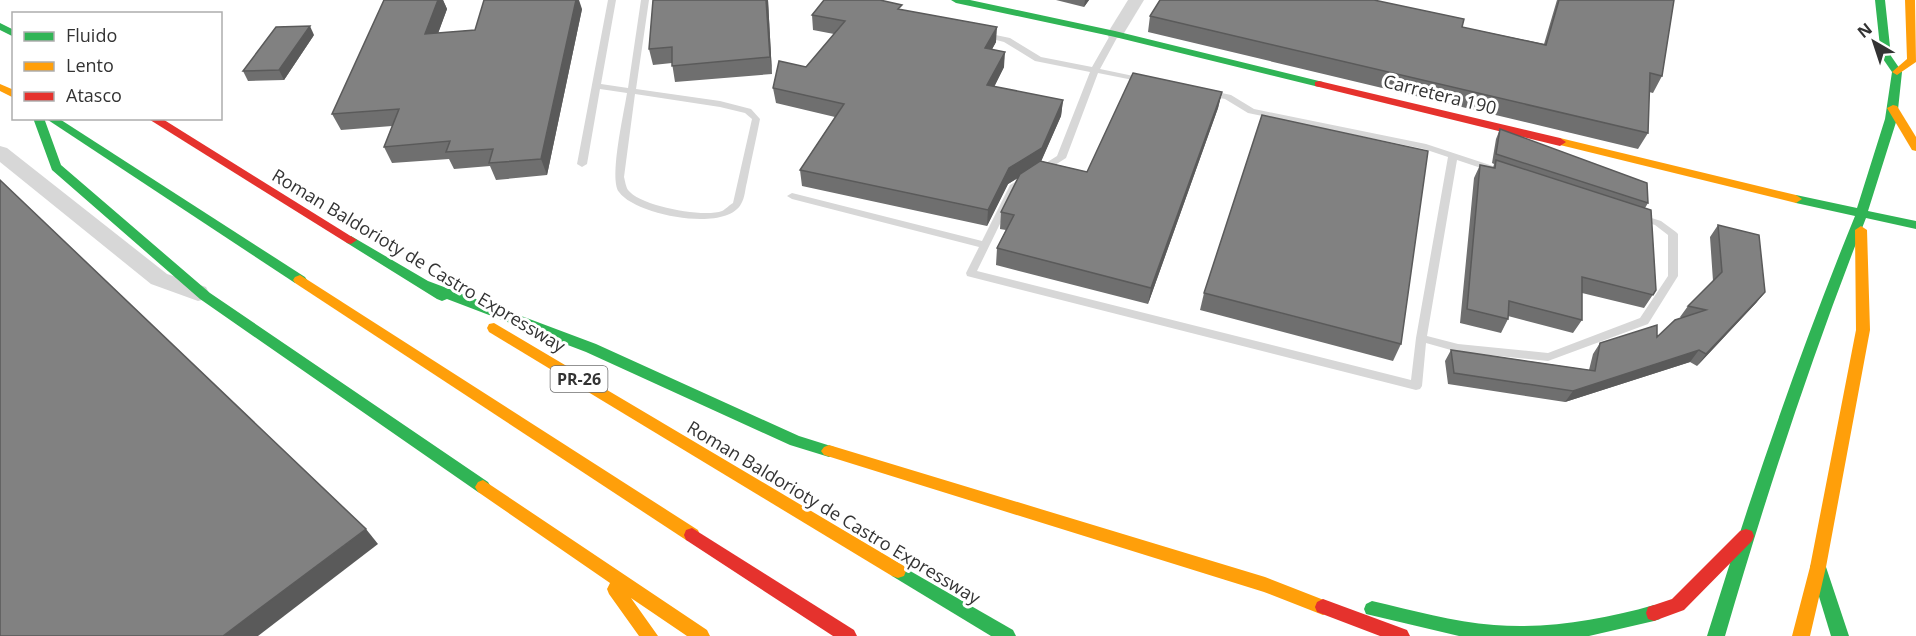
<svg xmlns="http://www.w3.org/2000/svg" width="1916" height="636" viewBox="0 0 1916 636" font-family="'Open Sans',sans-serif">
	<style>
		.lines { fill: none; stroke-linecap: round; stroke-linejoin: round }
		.lane { fill: #d7d7d7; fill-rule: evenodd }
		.street { fill: #d7d7d7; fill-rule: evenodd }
		.fast { fill: #30b455; fill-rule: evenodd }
		.slow { fill: #ff9f0a; fill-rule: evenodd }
		.jam { fill: #e5322d; fill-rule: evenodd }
		.wall { fill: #6f6f6f }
		.shaded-wall { fill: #5a5a5a }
		.building { fill: #818181; stroke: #5a5a5a; stroke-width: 1.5 }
		.labels { text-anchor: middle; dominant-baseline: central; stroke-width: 6; stroke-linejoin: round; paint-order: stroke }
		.shield { fill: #fff; stroke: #707070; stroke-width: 1.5 }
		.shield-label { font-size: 16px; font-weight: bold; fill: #333 }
		.street-label { font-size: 18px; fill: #333; stroke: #fff }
	</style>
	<rect width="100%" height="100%" fill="#fff"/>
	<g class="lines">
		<!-- lane -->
		<g class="lane">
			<path d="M608,0H616L601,84L628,88L641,0H649L636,89L720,101L751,109L760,119C756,140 751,161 747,182C745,189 745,198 741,204C726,233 635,215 619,192C609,178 624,113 627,93L600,89L587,164L582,167L577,164ZM635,94L720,107L745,113L752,119L733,203C729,205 725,210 722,211C703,218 640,206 628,190C626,187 625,181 624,177Z"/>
			<polygon points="981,32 1010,38 1041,57 1092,67 1112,32 1118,32 1119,34 1100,69 1143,78 1147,80 1143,82 1098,73 1066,158 1044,172 1038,172 1036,170 1038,168 1057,156 1090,72 1035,61 1004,42 981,36"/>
			<polygon points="1208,90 1231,95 1254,109 1426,144 1499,168 1501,170 1499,172 1496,173 1457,160 1427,336 1458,344 1548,353 1640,318 1668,276 1668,235 1655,225 1636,219 1634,217 1636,215 1639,214 1661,221 1676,232 1678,234 1678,276 1648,324 1548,361 1458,352 1426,343 1422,386 1420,389 1416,390 967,276 966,273 979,247 792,199 787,196 792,193 982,241 1010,185 1022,178 1028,178 1030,180 1017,189 977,271 1411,380 1416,338 1448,157 1424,149 1248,113 1225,99 1205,95 1204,93"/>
		</g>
		<!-- street -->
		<g class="street">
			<polygon points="1128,0 1144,0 1121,38 1109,38 1107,34"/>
			<polygon points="0,146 7,148 167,274 206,287 209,293 206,299 198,301 151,284 0,162"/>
		</g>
		<!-- fast -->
		<g class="fast">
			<polygon points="951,0 970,0 1115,31 1323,82 1324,84 1319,87 1115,37 956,3"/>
			<path d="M1875,0H1885L1891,56L1902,72L1897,119L1868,211L1916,221V229L1866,218C1812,355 1766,495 1725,636H1707C1751,494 1799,353 1855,216L1796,203L1790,199L1796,195L1857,208L1885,119L1892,72L1881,56Z"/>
			<polygon points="0,23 14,30 14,37 0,30"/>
			<polygon points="33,118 44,118 61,165 210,293 488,482 491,487 488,492 483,494 478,492 200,299 52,170"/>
			<polygon points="45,118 58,118 305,277 307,280 305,283 295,283"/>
			<polygon points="351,236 428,281 596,344 799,436 834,447 837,451 834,455 829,457 790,445 586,352 447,299 442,301 437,299 347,243 345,240"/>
			<polygon points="1818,560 1824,562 1826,567 1849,636 1831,636 1810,567 1812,562"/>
			<polygon points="898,564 1013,630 1016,636 991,636 892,576 890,571 892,566"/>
			<path d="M1372,601C1412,610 1453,622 1494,625C1548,629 1602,620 1654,605L1660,607L1662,613L1660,619L1654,621L1589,636H1459L1366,614L1364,609L1366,604Z"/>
		</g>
		<!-- slow -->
		<g class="slow">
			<polygon points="1905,0 1915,0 1916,62 1897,75 1892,72 1907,59"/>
			<polygon points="0,84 14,90 14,98 0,91"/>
			<polygon points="1893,105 1897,106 1916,137 1916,151 1912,150 1887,108"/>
			<polygon points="1560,138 1796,195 1802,199 1796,203 1556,144 1556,140"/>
			<polygon points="1861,226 1867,230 1870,330 1826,567 1810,636 1792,636 1810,567 1856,330 1855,230"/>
			<polygon points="300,275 698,530 700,535 698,540 692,542 686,540 295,283 293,280 295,277"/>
			<polygon points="494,323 904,566 906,571 904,576 898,578 892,576 489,332 487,328 489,324"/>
			<polygon points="829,445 1265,577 1329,602 1331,607 1329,612 1323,615 1264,592 824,455 821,451 824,447"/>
			<polygon points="483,480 707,630 710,636 687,636 631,598 658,636 639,636 609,594 607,589 610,583 478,492 475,487 478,482"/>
		</g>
		<!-- jam -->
		<g class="jam">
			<polygon points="1319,81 1560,138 1566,142 1560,146 1315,86 1315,82"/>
			<polygon points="147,118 161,118 357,240 351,244 347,243"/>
			<polygon points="692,528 854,630 857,636 833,636 686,540 684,535 686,530"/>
			<polygon points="1746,529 1752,531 1754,536 1752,541 1684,610 1654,621 1648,619 1646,613 1648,607 1672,599 1740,531"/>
			<polygon points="1323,599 1407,630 1410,636 1380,636 1317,612 1315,607 1317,602"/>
		</g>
	</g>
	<!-- wall -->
	<g class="wall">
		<polygon points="438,0 443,0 447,9 438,33 475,30 582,9 547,175 496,180 490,166 454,169 449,159 392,163 384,147 392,126 341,130 332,114"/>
		<polygon points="653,0 768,0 772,74 675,82 672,63 653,65 649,49"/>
		<polygon points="1056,0 1089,0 1084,7"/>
		<polygon points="1557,0 1674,0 1662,76 1653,93 1649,92 1648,133 1638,149 1148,32 1150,16 1462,27 1544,44"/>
		<polygon points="902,10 996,42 992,49 1004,67 994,87 1063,100 1061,116 1041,161 1087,172 1222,92 1218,108 1148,304 996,265 997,248 1006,230 1000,229 1001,212 1018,178 1008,184 987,226 802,186 800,170 835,117 776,103 773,88 806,67 834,34 813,30 812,15"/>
		<polygon points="314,35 284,80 248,81 243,71"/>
		<polygon points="1500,129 1648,203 1645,208 1656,290 1644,308 1582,293 1582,320 1573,333 1508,316 1508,319 1501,333 1460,323 1474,178 1480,165 1493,168 1494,164 1492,163 1496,139"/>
		<polygon points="1718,225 1765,292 1756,303 1697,366 1690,362 1565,402 1448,384 1445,361 1451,350 1589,370 1593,354 1600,343 1657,337 1681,318 1680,317 1688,306 1713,281 1710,237"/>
		<polygon points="1204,293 1401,344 1393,361 1200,310"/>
	</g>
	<!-- shaded-wall -->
	<g class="shaded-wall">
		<polygon points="438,0 443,0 447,9 432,50 425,34"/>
		<polygon points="576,0 579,0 582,9 547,175 541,159"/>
		<polygon points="766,0 768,0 772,74 770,57"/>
		<polygon points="1085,0 1089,0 1084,7"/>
		<polygon points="310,26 314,35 284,80 279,70"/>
		<polygon points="997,27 996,42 984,64 985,48"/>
		<polygon points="1005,52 1004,67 987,101 987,85"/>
		<polygon points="1222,92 1218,108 1148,304 1151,288"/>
		<polygon points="1063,100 1061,116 1040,164 1008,184 987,226 988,210 1009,168"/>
		<polygon points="1765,292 1756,303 1697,366 1706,354"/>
		<polygon points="1699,350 1690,362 1565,402 1573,391"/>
		<polygon points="366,529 378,544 258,636 223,636"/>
	</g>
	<!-- building -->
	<g class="building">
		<polygon points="384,0 438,0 425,34 475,30 484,0 576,0 541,159 489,163 493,149 446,152 450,141 384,147 399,109 332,114"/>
		<polygon points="653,0 766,0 770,57 672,66 672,47 649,49"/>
		<polygon points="824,0 880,0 902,5 898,9 997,27 985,48 1005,52 987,85 1063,100 1042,148 1009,168 988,210 800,170 844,104 773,88 779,61 806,67 845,21 812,15"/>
		<polygon points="1160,0 1374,0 1464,19 1462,27 1546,45 1559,0 1674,0 1662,76 1650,73 1648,133 1150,16"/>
		<polygon points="310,26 279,70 243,71 276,27"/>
		<polygon points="1133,73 1222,92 1151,288 997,248 1014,215 1001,212 1020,174 1040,161 1087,172"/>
		<polygon points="1262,115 1428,151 1401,344 1204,293"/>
		<polygon points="1500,129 1647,183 1648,203 1496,154"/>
		<polygon points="1496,160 1651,210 1656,290 1653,295 1582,277 1582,320 1509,301 1508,319 1467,309 1480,165 1495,168"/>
		<polygon points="0,180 366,529 223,636 0,636"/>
		<polygon points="1718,225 1759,235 1765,292 1706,354 1699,350 1573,391 1454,373 1451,350 1595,371 1600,343 1657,325 1657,337 1675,320 1706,310 1688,306 1722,272"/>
	</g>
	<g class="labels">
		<!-- shield labels -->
		<rect class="shield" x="550.5" y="366" width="57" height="26" rx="4.5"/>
		<g class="shield-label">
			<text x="579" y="379">PR-26</text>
		</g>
		<!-- street labels -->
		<g class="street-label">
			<text transform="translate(1440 94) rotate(14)">Carretera 190</text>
			<text transform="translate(419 260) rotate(31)">Roman Baldorioty de Castro Expressway</text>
			<text transform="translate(834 512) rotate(31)">Roman Baldorioty de Castro Expressway</text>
		</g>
	</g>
	<!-- legend -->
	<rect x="12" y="12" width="210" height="108" fill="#ffffff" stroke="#adadad" stroke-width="1.5"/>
	<rect x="24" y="32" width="30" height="9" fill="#30b455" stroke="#adadad" stroke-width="1.5"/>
	<text x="66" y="42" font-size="18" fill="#333333">Fluido</text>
	<rect x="24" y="62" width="30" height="9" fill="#ff9f0a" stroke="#adadad" stroke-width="1.5"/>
	<text x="66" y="72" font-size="18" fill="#333333">Lento</text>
	<rect x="24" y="92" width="30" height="9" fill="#e5322d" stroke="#adadad" stroke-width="1.5"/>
	<text x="66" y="102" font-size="18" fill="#333333">Atasco</text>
	<!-- north arrow -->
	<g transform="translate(1874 42) rotate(321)" stroke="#ffffff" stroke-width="4.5" paint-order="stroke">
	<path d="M0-4.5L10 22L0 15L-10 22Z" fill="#333333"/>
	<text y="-9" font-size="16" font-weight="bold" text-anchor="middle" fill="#333333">N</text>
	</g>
</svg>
